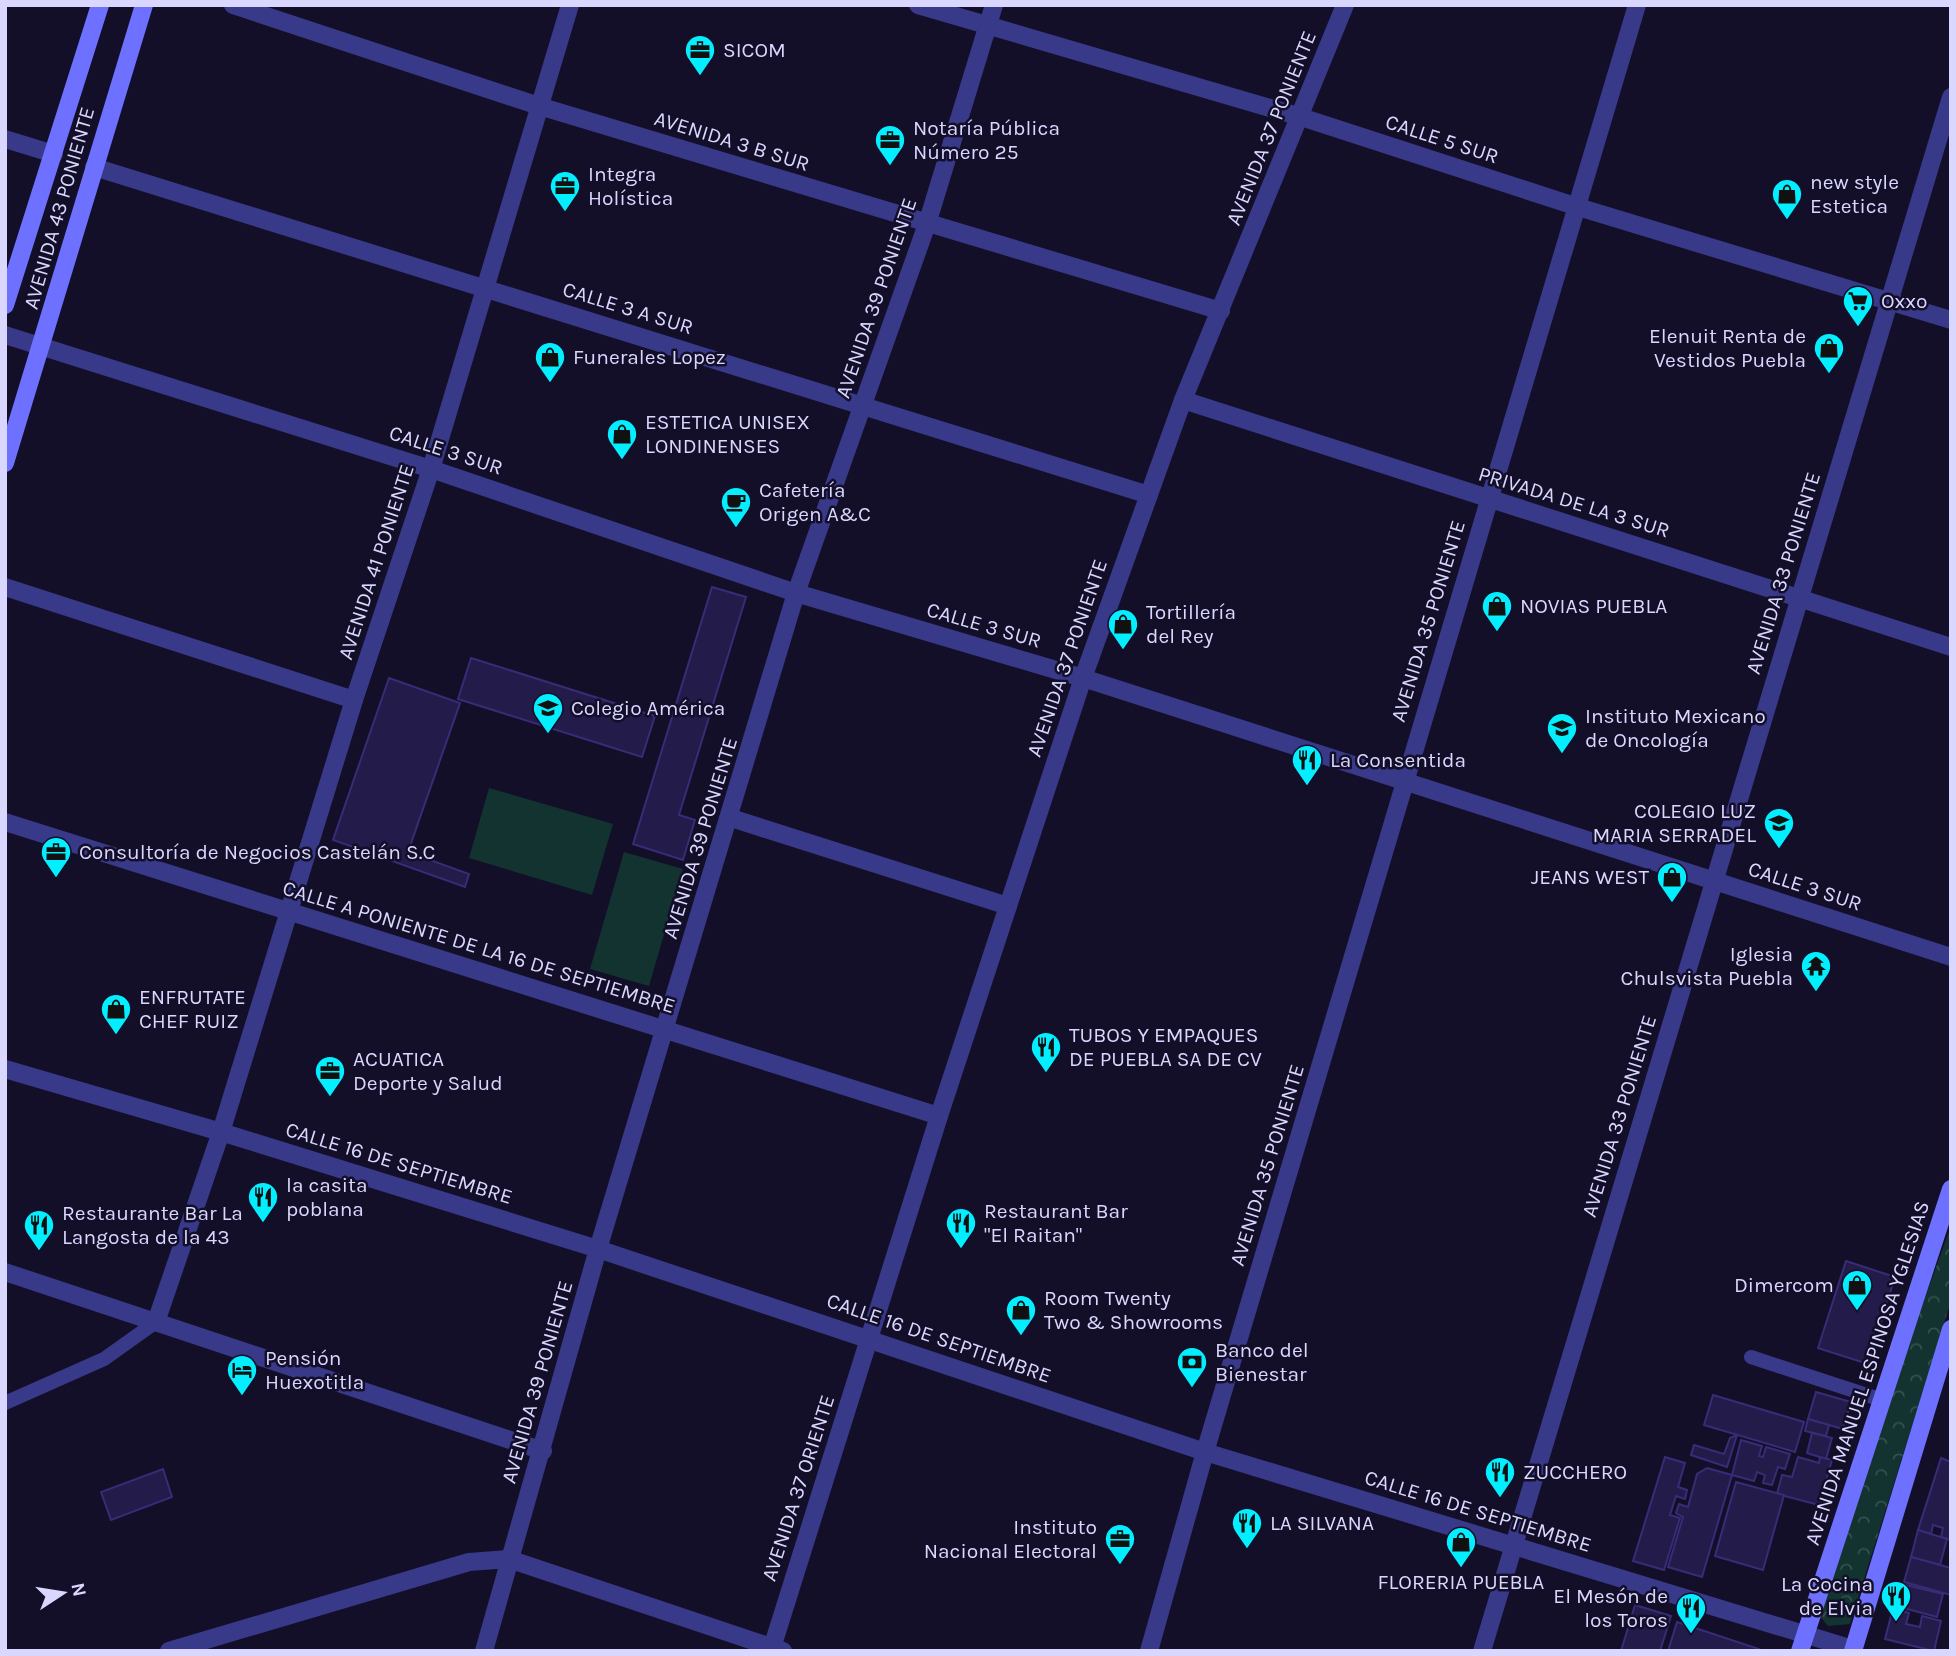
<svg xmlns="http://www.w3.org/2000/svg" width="1956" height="1656" viewBox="0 0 1956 1656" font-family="Karla,sans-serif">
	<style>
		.park { fill: url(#park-crowns) }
		.pitch { fill: #123330 }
		.building { fill: #231b4a; stroke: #382c77; stroke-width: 2 }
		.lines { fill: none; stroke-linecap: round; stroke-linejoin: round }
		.service { stroke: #393989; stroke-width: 14 }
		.minor { stroke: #393989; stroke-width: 18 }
		.tertiary { stroke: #393989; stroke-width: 18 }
		.secondary { stroke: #6e70ff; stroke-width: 18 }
		.labels { text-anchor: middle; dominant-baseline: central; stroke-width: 5; stroke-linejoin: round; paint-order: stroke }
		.poi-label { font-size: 21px; fill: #dad7ff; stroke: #130f29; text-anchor: start }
		.street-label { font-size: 21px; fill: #dad7ff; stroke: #130f29 }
	</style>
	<defs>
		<pattern id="park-crowns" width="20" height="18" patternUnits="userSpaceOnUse" patternTransform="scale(1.75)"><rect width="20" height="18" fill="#123330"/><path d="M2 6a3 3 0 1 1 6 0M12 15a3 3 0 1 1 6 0" fill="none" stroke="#34504f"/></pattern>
	</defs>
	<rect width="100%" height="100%" fill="#130f29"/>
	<!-- park -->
	<polygon class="park" points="1951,1226 1951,1301 1850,1624 1828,1626 1818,1614 1885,1408"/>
	<!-- pitch -->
	<g class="pitch">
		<polygon points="489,788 613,824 592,895 469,858"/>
		<polygon points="624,852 683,869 649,986 590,969"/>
	</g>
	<!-- building -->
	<g class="building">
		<polygon points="712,587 746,597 679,815 695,820 683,860 633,844"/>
		<polygon points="471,658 655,716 642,757 458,699"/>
		<polygon points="389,678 460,703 408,852 469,874 465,887 333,840"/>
		<polygon points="1846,1261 1895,1277 1868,1364 1818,1348"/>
		<polygon points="1816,1392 1851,1402 1843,1429 1808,1419"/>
		<polygon points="1713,1395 1804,1422 1795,1452 1704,1425"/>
		<polygon points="1808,1419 1829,1425 1826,1436 1805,1431"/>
		<polygon points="1812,1433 1832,1438 1826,1459 1807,1453"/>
		<polygon points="1737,1435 1727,1467 1691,1455 1694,1445 1724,1454 1730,1438"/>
		<polygon points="1741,1440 1762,1446 1759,1456 1763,1457 1766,1447 1790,1454 1785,1469 1778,1467 1772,1485 1763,1483 1765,1475 1757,1472 1754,1481 1732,1475"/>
		<polygon points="1665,1457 1685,1463 1678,1487 1687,1490 1685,1499 1676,1496 1670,1515 1680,1518 1664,1570 1633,1561"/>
		<polygon points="1798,1457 1819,1463 1820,1457 1832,1460 1819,1505 1777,1494 1782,1475 1792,1477"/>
		<polygon points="1941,1458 1951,1462 1951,1540 1941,1537 1943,1528 1933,1525 1931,1534 1918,1530"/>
		<polygon points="1707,1468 1732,1475 1702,1577 1668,1567 1683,1517 1676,1513 1679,1504 1688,1507 1697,1474"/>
		<polygon points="163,1469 172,1497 111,1520 101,1492"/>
		<polygon points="1736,1482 1784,1495 1763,1570 1715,1556"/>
		<polygon points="1918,1530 1947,1539 1940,1565 1911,1557"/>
		<polygon points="1911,1557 1951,1568 1951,1595 1904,1582"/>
		<polygon points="1902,1584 1943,1594 1937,1617 1896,1606"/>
		<polygon points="1635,1605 1671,1616 1660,1651 1621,1651"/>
		<polygon points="1893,1608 1909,1613 1906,1624 1920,1627 1922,1616 1941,1621 1934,1651 1885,1639"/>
		<polygon points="1677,1622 1759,1649 1758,1651 1668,1651"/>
	</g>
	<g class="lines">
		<!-- service -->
		<g class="service">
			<polyline points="1751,1357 1882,1400"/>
			<polyline points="5,1403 104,1359 156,1322"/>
		</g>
		<!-- minor -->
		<g class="minor">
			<polyline points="233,5 539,106 1221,311"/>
			<polyline points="918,5 1301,117 1578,207 1951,320"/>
			<polyline points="5,139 54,154"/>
			<polyline points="94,167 1149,495"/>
			<polyline points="5,335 431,469 796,593 1083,678 1951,957"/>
			<polyline points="1183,400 1951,647"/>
			<polyline points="5,587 354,700"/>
			<polyline points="731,818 1008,906"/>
			<polyline points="5,822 939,1116"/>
			<polyline points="5,1272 543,1451"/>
			<polyline points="156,1322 221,1132 354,700 431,469 570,5"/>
			<polyline points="169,1651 469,1562 509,1559 783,1651"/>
			<polyline points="484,1651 598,1249 796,593 927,224 994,5"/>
			<polyline points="771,1651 939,1116 1083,678 1183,400 1345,5"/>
			<polyline points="1149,1651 1205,1452 1637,5"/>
			<polyline points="1482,1651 1951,97"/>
		</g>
		<!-- tertiary -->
		<polyline class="tertiary" points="5,1069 221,1132 598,1249 1205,1452 1853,1649"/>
		<!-- secondary -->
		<g class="secondary">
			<polyline points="5,305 100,5"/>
			<polyline points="5,463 144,5"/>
			<polyline points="1800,1651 1951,1189"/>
			<polyline points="1853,1651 1951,1329"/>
		</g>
	</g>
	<!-- icons -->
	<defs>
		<g id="office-pin" transform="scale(1.575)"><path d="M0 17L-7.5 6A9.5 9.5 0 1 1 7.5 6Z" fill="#03efff" stroke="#130f29"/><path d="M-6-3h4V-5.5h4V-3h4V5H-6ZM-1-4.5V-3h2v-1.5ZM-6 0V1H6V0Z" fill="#111"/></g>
		<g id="shop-pin" transform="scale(1.575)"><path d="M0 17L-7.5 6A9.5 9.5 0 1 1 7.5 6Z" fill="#03efff" stroke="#130f29"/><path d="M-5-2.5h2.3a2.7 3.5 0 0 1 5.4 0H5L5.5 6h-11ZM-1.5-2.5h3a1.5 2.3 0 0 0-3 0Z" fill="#111"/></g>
		<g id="supermarket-pin" transform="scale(1.575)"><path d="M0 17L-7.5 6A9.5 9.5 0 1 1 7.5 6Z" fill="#03efff" stroke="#130f29"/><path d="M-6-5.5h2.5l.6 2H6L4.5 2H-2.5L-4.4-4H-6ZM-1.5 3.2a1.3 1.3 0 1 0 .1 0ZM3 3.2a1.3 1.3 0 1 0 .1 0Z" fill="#111"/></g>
		<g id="cafe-pin" transform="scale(1.575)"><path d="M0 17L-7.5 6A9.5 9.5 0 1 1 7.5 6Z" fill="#03efff" stroke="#130f29"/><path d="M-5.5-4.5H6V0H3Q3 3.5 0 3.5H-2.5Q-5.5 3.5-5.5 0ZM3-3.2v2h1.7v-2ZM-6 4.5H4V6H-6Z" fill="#111"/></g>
		<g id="school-pin" transform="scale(1.575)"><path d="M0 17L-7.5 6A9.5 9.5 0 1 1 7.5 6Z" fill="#03efff" stroke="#130f29"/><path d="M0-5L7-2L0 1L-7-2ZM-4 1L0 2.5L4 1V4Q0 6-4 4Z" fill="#111"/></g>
		<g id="restaurant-pin" transform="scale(1.575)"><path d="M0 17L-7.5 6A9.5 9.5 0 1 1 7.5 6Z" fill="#03efff" stroke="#130f29"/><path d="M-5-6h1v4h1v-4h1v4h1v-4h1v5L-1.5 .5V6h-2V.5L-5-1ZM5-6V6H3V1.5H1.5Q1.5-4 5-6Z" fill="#111"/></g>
		<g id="temple-pin" transform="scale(1.575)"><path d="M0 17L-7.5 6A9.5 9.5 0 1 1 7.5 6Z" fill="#03efff" stroke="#130f29"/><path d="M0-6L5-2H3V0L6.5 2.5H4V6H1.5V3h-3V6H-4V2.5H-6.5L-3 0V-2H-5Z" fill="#111"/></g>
		<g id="bank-pin" transform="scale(1.575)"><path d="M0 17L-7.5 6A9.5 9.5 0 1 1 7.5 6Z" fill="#03efff" stroke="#130f29"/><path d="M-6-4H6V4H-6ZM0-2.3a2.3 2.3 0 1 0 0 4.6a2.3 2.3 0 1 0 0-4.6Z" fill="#111"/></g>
		<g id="hotel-pin" transform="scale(1.575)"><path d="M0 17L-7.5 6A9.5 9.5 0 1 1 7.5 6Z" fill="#03efff" stroke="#130f29"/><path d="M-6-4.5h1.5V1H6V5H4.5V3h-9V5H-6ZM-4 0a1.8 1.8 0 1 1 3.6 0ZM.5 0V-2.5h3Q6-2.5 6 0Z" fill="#111"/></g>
	</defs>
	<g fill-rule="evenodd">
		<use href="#office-pin" x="700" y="50"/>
		<use href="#office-pin" x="890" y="140"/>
		<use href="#office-pin" x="565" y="186"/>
		<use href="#shop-pin" x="1787" y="194"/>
		<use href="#supermarket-pin" x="1858" y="301"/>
		<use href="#shop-pin" x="1829" y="348"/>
		<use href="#shop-pin" x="550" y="357"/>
		<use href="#shop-pin" x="622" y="434"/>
		<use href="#cafe-pin" x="736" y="502"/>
		<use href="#shop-pin" x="1497" y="606"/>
		<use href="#shop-pin" x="1123" y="624"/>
		<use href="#school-pin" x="548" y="708"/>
		<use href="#school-pin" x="1562" y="728"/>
		<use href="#restaurant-pin" x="1307" y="760"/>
		<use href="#school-pin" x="1779" y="823"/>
		<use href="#office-pin" x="56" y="852"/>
		<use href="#shop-pin" x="1672" y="877"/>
		<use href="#temple-pin" x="1816" y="966"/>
		<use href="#shop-pin" x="116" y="1009"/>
		<use href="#restaurant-pin" x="1046" y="1047"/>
		<use href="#office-pin" x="330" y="1071"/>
		<use href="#restaurant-pin" x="263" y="1197"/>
		<use href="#restaurant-pin" x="961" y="1223"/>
		<use href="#restaurant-pin" x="39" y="1225"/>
		<use href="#shop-pin" x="1857" y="1285"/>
		<use href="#shop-pin" x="1021" y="1310"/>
		<use href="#bank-pin" x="1192" y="1362"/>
		<use href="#hotel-pin" x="242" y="1370"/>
		<use href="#restaurant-pin" x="1500" y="1472"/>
		<use href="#restaurant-pin" x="1247" y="1523"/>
		<use href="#office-pin" x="1120" y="1539"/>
		<use href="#shop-pin" x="1461" y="1542"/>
		<use href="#restaurant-pin" x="1896" y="1596"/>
		<use href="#restaurant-pin" x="1691" y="1608"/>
	</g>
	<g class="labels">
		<!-- poi labels -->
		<g class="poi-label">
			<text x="723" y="50">SICOM</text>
			<text x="913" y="128">Notaría Pública<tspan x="913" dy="24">Número 25</tspan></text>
			<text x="588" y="174">Integra<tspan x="588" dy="24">Holística</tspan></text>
			<text x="1810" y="182">new style<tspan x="1810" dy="24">Estetica</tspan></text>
			<text x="1881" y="301">Oxxo</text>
			<text x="1806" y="336" text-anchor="end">Elenuit Renta de<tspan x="1806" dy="24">Vestidos Puebla</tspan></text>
			<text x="573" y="357">Funerales Lopez</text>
			<text x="645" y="422">ESTETICA UNISEX<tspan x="645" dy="24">LONDINENSES</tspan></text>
			<text x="759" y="490">Cafetería<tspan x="759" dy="24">Origen A&amp;C</tspan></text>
			<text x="1520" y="606">NOVIAS PUEBLA</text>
			<text x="1146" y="612">Tortillería<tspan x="1146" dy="24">del Rey</tspan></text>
			<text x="571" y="708">Colegio América</text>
			<text x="1585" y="716">Instituto Mexicano<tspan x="1585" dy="24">de Oncología</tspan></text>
			<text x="1330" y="760">La Consentida</text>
			<text x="1756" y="811" text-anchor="end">COLEGIO LUZ<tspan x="1756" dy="24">MARIA SERRADEL</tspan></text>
			<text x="79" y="852">Consultoría de Negocios Castelán S.C</text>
			<text x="1649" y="877" text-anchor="end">JEANS WEST</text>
			<text x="1793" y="954" text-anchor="end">Iglesia<tspan x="1793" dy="24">Chulsvista Puebla</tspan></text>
			<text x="139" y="997">ENFRUTATE<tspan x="139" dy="24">CHEF RUIZ</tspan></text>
			<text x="1069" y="1035">TUBOS Y EMPAQUES<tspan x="1069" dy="24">DE PUEBLA SA DE CV</tspan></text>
			<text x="353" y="1059">ACUATICA<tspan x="353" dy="24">Deporte y Salud</tspan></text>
			<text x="286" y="1185">la casita<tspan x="286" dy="24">poblana</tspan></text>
			<text x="984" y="1211">Restaurant Bar<tspan x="984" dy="24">"El Raitan"</tspan></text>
			<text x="62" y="1213">Restaurante Bar La<tspan x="62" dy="24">Langosta de la 43</tspan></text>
			<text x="1834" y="1285" text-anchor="end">Dimercom</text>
			<text x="1044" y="1298">Room Twenty<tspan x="1044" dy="24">Two &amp; Showrooms</tspan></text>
			<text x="1215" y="1350">Banco del<tspan x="1215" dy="24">Bienestar</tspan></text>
			<text x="265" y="1358">Pensión<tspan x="265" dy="24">Huexotitla</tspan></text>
			<text x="1523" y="1472">ZUCCHERO</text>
			<text x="1270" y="1523">LA SILVANA</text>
			<text x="1097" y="1527" text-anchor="end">Instituto<tspan x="1097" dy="24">Nacional Electoral</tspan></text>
			<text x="1461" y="1582" text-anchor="middle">FLORERIA PUEBLA</text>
			<text x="1873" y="1584" text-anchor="end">La Cocina<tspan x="1873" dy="24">de Elvia</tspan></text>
			<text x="1668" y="1596" text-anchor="end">El Mesón de<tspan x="1668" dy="24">los Toros</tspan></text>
		</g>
		<!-- street labels -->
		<g class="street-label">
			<text transform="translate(1271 128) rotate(-68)">AVENIDA 37 PONIENTE</text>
			<text transform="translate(1442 139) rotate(18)">CALLE 5 SUR</text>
			<text transform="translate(732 141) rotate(17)">AVENIDA 3 B SUR</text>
			<text transform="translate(59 208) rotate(-74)">AVENIDA 43 PONIENTE</text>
			<text transform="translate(876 298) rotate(-71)">AVENIDA 39 PONIENTE</text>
			<text transform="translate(628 308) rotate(17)">CALLE 3 A SUR</text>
			<text transform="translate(446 450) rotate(18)">CALLE 3 SUR</text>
			<text transform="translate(1574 502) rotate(17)">PRIVADA DE LA 3 SUR</text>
			<text transform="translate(376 562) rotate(-72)">AVENIDA 41 PONIENTE</text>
			<text transform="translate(1783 573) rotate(-73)">AVENIDA 33 PONIENTE</text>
			<text transform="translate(1428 621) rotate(-73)">AVENIDA 35 PONIENTE</text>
			<text transform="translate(984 625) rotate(16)">CALLE 3 SUR</text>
			<text transform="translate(1067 658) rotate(-71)">AVENIDA 37 PONIENTE</text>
			<text transform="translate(700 838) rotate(-73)">AVENIDA 39 PONIENTE</text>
			<text transform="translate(1805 886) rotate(18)">CALLE 3 SUR</text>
			<text transform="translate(479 947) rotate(17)">CALLE A PONIENTE DE LA 16 DE SEPTIEMBRE</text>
			<text transform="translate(1619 1116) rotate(-73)">AVENIDA 33 PONIENTE</text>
			<text transform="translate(399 1163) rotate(17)">CALLE 16 DE SEPTIEMBRE</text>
			<text transform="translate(1267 1165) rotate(-73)">AVENIDA 35 PONIENTE</text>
			<text transform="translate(939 1338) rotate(19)">CALLE 16 DE SEPTIEMBRE</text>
			<text transform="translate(1867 1373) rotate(-72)">AVENIDA MANUEL ESPINOSA YGLESIAS</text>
			<text transform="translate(537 1382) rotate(-74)">AVENIDA 39 PONIENTE</text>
			<text transform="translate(798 1488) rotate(-72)">AVENIDA 37 ORIENTE</text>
			<text transform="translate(1478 1511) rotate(17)">CALLE 16 DE SEPTIEMBRE</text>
		</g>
	</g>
	<!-- border -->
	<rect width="1956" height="1656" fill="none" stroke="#dad7ff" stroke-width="14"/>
	<!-- north arrow -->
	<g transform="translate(63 1593) rotate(78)" stroke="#130f29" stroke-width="5" paint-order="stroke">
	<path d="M0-5L12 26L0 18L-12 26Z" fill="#dad7ff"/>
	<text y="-10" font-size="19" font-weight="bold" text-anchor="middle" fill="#dad7ff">N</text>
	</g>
</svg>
